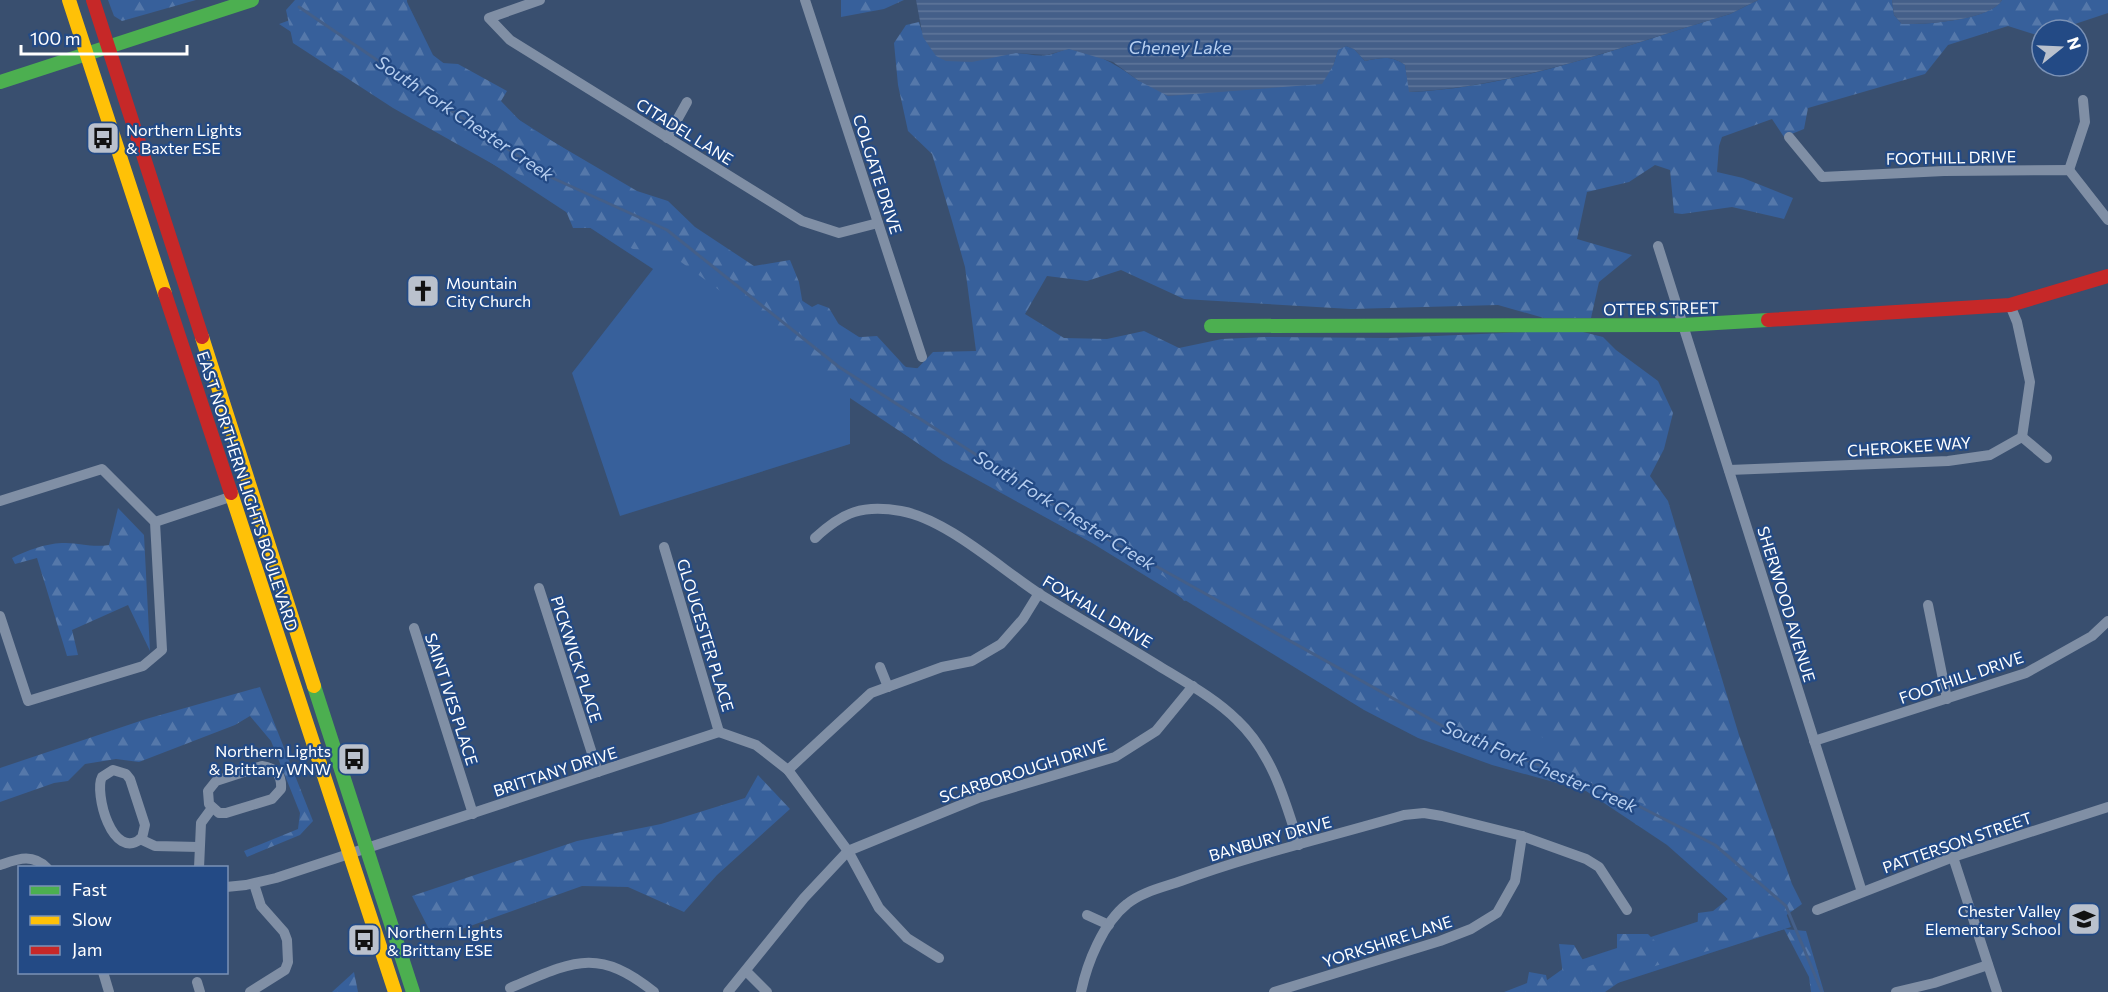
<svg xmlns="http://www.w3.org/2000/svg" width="2108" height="992" viewBox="0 0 2108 992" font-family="Commissioner,sans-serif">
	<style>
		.green { fill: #37609b }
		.forest { fill: url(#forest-firs) }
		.water { fill: url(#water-rules) }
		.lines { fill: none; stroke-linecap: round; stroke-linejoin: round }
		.stream { stroke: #445f89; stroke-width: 3 }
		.street { stroke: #808fa5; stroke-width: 10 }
		.fast { stroke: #4caf50; stroke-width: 14 }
		.slow { stroke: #ffc107; stroke-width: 14 }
		.jam { stroke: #c62828; stroke-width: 14 }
		.labels { text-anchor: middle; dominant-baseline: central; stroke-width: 4.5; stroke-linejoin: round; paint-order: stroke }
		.poi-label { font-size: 16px; fill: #fff; stroke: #234a85; text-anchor: start }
		.street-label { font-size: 16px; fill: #fff; stroke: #234a85 }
		.water-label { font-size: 18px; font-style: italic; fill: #b7cff0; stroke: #234a85 }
	</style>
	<defs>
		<pattern id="forest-firs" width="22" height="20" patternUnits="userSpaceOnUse" patternTransform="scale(1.5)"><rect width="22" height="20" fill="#37609b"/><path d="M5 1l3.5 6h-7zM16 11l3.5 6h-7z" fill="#5578aa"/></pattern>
		<pattern id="water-rules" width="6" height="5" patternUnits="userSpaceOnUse" patternTransform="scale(1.5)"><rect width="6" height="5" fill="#445f89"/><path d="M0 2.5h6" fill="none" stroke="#60779b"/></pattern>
	</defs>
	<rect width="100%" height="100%" fill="#394f6f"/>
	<!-- green -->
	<polygon class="green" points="345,0 406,0 433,55 510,114 906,367 1000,377 1682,588 1789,914 1786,913 1791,927 1590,992 1516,992 1543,983 1571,963 1715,916 1728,899 1667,845 1586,791 1492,765 1418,738 1364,710 1092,543 943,461 850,396 850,444 620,516 572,373 653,269 279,24"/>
	<!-- forest -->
	<g class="forest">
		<polygon points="108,0 196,0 122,21 114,16"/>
		<path d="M295,0H407L408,20L427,62L458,64L507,91L501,101L523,124L637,191L668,201L695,227L754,266L790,260L799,282L804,311L818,304L829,308L847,338L877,336L912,374L933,352L976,351L965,267L952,221L932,154L908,131L898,85L894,43L906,25L919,22C936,81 970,56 1015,53C1026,53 1037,57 1047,55C1054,55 1062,49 1069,49C1092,49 1122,68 1139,81L1333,66L1338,49L1346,46L1354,49L1365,61C1381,58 1391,55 1405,65L1410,92C1520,87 1625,45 1730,14L1758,0H1892L1894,15L1902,24C1923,25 1991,20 2002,0H2108V13L2057,30H2042L2040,36L2008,26L1948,45L1925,74L1808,108L1804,129L1784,137L1772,119L1722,137L1719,146L1717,172L1743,178L1793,198L1784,219L1732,207L1682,214L1674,213L1670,170L1655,165L1629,182L1587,192L1577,239L1632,255L1599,282L1591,318H1544L1498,305L1351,309L1184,299L1121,270L1087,281L1047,276L1025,314L1064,338L1107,339L1144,331L1179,348L1222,339L1265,337L1390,338L1575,330L1603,337L1616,350L1658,381L1673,413L1664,449L1650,476L1668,501L1739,735L1792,884L1802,904L1781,919L1784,929L1806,931L1824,992H1811L1809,977L1784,929L1634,972L1605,992H1504L1527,983L1529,972L1546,975L1548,985L1565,990L1559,944L1574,945L1587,967L1617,955V934H1648L1661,947L1697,948L1698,913L1713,911L1728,899L1678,844L1635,824L1644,804L1549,766L1556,750L1566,747L1534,734L1476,736L1419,731L1351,697L1294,652L1275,640L1250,609L1214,595L1184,601L1166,578L1127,552L1070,531L1009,492L1002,493L980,467L968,465L938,443L922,446L823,380L783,337L666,251L633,249L592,228H573L564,206L541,182L498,167L393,108L293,43L286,10Z"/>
		<polygon points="841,0 904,0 884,9 841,17"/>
		<path d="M118,508L144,535L150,651L128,605L72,630L78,655L67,656L37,558L15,564L12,558C28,550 44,544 62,543C79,542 90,548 109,545Z"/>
		<polygon points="260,687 313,821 300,835 247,857 244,851 298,829 300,813 271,741 250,716 235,725 139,762 116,759 85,764 68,781 54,783 0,802 0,768 146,719"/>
		<polygon points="758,775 790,809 717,875 684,912 628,887 582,886 434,939 412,896 577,841 661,824 745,798"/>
		<polygon points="354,972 358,992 332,992"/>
	</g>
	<!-- water -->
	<g class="water">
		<path d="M916,0H1758L1730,14C1625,45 1519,87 1409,92L1405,65C1391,55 1381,58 1365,61L1354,49L1346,46L1338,50L1333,66L1322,84L1168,96L1139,81L1113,62L1069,49L1047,55L1016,53L972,62L946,61L936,56L923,37Z"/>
		<path d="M1892,0H2002C1992,20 1923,25 1902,24L1894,15Z"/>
	</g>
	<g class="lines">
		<!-- stream -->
		<polyline class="stream" points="299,7 546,175 667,230 839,367 1111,541 1455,733 1615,794 1715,845 1786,906 1822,992"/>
		<!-- street -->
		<g class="street">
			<polyline points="540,0 489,18 510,40 802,221 839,233 878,223"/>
			<polyline points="805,0 922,357"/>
			<polyline points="1789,137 1822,177 1944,171 2069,170 2108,220"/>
			<polyline points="667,138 687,102"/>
			<polyline points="2069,170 2085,122 2083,100"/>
			<polyline points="1658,246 1862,892"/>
			<polyline points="2022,437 2047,458"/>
			<polyline points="1729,470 1948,461 1990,455 2022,437 2030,382 2017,322 2010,305"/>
			<polyline points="0,501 102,469 155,522 162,650 143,666 28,701 0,616"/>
			<polyline points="155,522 233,496"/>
			<path d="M815,538C843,512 863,504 901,511C947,519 1002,570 1041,595C1080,619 1120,642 1159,666C1185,682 1215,698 1237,720C1272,753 1285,800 1299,845"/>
			<polyline points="664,547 719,732"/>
			<polyline points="539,588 598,772"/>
			<polyline points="1928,605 1947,699"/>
			<polyline points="414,628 473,814"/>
			<polyline points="880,667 888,687"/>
			<polyline points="1814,741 2026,673 2092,636 2108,621"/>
			<path d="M262,766C276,768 282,775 281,789L272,799L226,813H219L209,804L208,791L216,781Z"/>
			<path d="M113,770L126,774L130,779L145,825L142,838C112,863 94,792 102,777Z"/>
			<polyline points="788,770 871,693 942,667 972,661 1001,644 1023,619 1039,593"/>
			<polyline points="140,839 155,846 199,847"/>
			<polyline points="1953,857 1997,992"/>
			<path d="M0,865C18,859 32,853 47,868"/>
			<polyline points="199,868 201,823 212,808"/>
			<polyline points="226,887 246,885 276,878 719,732 756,745 788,770 848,851 879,908 907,938 939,958"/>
			<polyline points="1817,910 1953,857 2108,807"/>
			<polyline points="1087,915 1109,925"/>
			<polyline points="746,971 767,992"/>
			<polyline points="103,972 109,992"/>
			<polyline points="197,982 200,992"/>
			<path d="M510,988C572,962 597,946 654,992"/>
			<polyline points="250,992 285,970 288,962 287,940 284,932 261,906 254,884"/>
			<polyline points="728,992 804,898 848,851 978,798 1115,757 1156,731 1193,686"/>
			<path d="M1081,992C1087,963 1103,923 1127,904C1141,892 1164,887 1181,881C1254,854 1330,837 1404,815L1424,813L1442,816L1522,836L1586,859L1599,867L1627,910"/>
			<polyline points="1274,992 1440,941 1471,929 1497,913 1515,881 1522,836"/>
			<polyline points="1896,992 1934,983 1988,965"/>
		</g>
		<!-- fast -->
		<g class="fast">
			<polyline points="0,82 252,0"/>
			<polyline points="1211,326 1683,325 1768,320"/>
			<polyline points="314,686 413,992"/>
		</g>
		<!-- slow -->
		<g class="slow">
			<polyline points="69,0 165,294"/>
			<polyline points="202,337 314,686"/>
			<polyline points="231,493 395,992"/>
		</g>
		<!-- jam -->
		<g class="jam">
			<polyline points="93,0 202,337"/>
			<polyline points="165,294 231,493"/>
			<polyline points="1768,320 2010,305 2108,276"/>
		</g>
	</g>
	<!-- icons -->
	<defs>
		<g id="bus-square" transform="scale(1.725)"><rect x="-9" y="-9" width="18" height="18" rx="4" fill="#bac1cd" stroke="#234a85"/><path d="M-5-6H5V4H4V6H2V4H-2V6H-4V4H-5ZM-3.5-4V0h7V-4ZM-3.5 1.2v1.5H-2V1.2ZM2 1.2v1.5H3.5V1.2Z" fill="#111"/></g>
		<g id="church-square" transform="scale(1.725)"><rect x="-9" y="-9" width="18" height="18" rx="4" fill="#bac1cd" stroke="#234a85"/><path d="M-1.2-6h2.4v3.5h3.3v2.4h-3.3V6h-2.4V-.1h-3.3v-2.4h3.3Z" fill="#111"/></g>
		<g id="school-square" transform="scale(1.725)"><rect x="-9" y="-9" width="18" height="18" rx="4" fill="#bac1cd" stroke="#234a85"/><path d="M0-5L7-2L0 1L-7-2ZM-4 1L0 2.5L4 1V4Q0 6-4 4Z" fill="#111"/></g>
	</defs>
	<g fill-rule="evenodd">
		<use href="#bus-square" x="103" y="138"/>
		<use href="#church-square" x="423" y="291"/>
		<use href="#bus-square" x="354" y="759"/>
		<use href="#school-square" x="2084" y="919"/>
		<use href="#bus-square" x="364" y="940"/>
	</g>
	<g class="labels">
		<!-- poi labels -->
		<g class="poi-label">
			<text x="126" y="129">Northern Lights<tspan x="126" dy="18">&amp; Baxter ESE</tspan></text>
			<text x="446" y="282">Mountain<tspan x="446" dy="18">City Church</tspan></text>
			<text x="331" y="750" text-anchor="end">Northern Lights<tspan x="331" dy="18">&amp; Brittany WNW</tspan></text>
			<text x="2061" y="910" text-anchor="end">Chester Valley<tspan x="2061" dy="18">Elementary School</tspan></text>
			<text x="387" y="931">Northern Lights<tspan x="387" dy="18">&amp; Brittany ESE</tspan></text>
		</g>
		<!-- street labels -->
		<g class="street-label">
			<text transform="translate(685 131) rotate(32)">CITADEL LANE</text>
			<text transform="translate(1951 157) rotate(-1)">FOOTHILL DRIVE</text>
			<text transform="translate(878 174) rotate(72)">COLGATE DRIVE</text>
			<text transform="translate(1661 308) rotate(-1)">OTTER STREET</text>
			<text transform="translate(1909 446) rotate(-4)">CHEROKEE WAY</text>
			<text transform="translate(248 491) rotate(72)">EAST NORTHERN LIGHTS BOULEVARD</text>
			<text transform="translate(1787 604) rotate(73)">SHERWOOD AVENUE</text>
			<text transform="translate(1098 611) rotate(31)">FOXHALL DRIVE</text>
			<text transform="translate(706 635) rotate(73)">GLOUCESTER PLACE</text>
			<text transform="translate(577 659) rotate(72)">PICKWICK PLACE</text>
			<text transform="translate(1961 677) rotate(-19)">FOOTHILL DRIVE</text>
			<text transform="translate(452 699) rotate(72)">SAINT IVES PLACE</text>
			<text transform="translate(1023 770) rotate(-18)">SCARBOROUGH DRIVE</text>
			<text transform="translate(555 771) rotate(-18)">BRITTANY DRIVE</text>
			<text transform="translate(1270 838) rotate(-16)">BANBURY DRIVE</text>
			<text transform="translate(1957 842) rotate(-19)">PATTERSON STREET</text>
			<text transform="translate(1387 941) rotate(-18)">YORKSHIRE LANE</text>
		</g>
		<!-- water labels -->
		<g class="water-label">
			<text x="1180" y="47">Cheney Lake</text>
			<text transform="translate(465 118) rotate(34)">South Fork Chester Creek</text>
			<text transform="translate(1065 510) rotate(32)">South Fork Chester Creek</text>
			<text transform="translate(1540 766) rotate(23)">South Fork Chester Creek</text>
		</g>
	</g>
	<!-- legend -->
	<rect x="18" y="866" width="210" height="108" fill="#234a85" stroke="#7b92b6" stroke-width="1.5"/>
	<rect x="30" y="886" width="30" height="9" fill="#4caf50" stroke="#7b92b6" stroke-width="1.5"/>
	<text x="72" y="896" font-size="18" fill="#ffffff">Fast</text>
	<rect x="30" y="916" width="30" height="9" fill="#ffc107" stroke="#7b92b6" stroke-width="1.5"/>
	<text x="72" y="926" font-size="18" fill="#ffffff">Slow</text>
	<rect x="30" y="946" width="30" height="9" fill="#c62828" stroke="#7b92b6" stroke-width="1.5"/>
	<text x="72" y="956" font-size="18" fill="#ffffff">Jam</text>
	<!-- north arrow -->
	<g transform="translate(2060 48) rotate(72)"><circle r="28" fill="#234a85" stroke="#7b92b6" stroke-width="1.5"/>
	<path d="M0-4.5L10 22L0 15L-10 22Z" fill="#bac1cd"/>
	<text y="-9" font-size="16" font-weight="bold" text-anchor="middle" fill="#ffffff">N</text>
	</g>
	<!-- scale -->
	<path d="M21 45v9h166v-9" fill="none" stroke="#ffffff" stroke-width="3"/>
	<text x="30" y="45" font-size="18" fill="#ffffff" stroke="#234a85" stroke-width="4.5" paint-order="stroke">100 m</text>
</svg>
